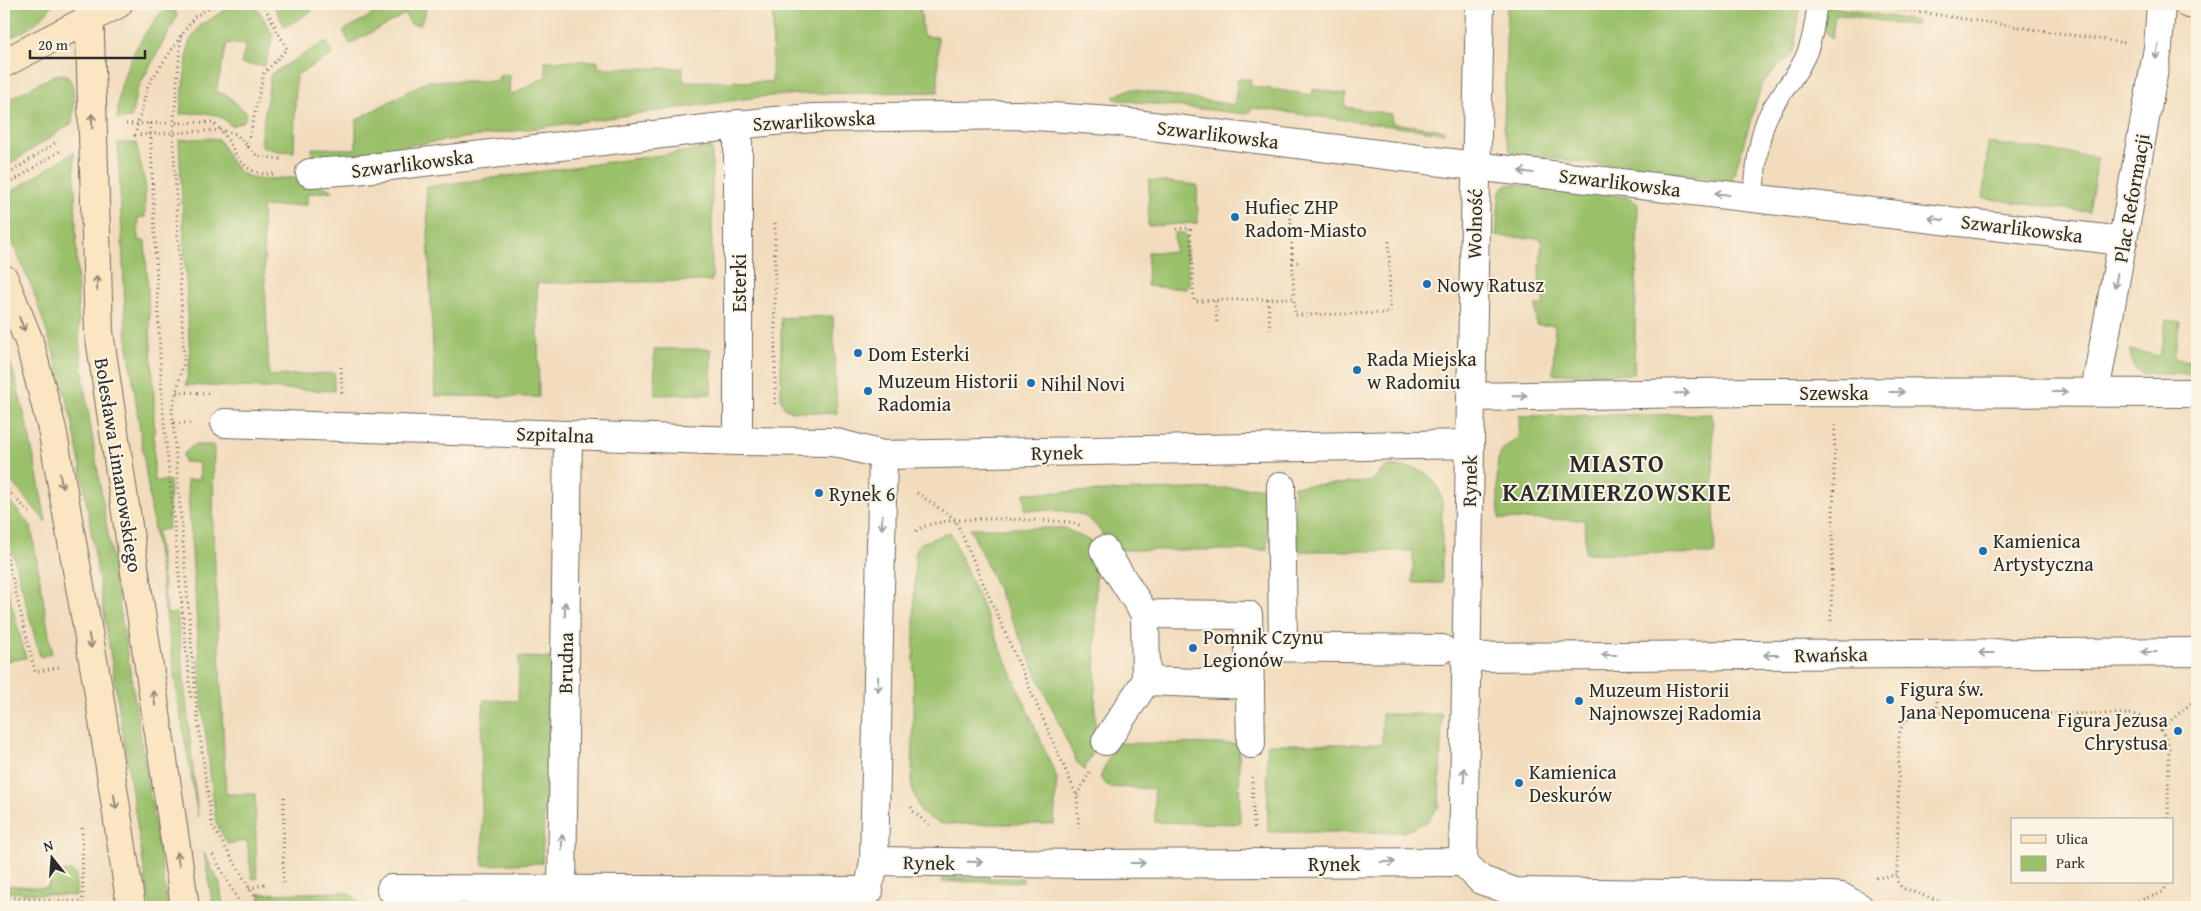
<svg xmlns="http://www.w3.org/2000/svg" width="2201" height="911" viewBox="0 0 2201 911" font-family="'Gentium Book Plus',serif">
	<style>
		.green { fill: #9ac06b; stroke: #62764b }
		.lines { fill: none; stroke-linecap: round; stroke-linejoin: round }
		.lane-casing { stroke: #71695e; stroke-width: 21 }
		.street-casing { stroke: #71695e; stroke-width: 30 }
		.secondary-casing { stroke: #71695e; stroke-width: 30 }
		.path { stroke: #71695e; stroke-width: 3; stroke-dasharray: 1 4; stroke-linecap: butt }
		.lane { stroke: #fff; stroke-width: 19 }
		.street { stroke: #fff; stroke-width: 28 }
		.secondary { stroke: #fbe6c4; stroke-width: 28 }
		.oneway { stroke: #a0a0a0 }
		.oneway2 { stroke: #938878 }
		.poi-dot { fill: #1f6fb2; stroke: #fcf5e5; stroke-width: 2 }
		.labels { text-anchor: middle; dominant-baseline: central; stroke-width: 4; stroke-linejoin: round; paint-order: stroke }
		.street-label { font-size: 20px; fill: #2b2b2b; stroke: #fcf5e5 }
		.poi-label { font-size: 20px; fill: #2b2b2b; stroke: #fcf5e5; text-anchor: start }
		.district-label { font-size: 25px; font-weight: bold; letter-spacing: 1px; fill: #2b2b2b; stroke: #fcf5e5 }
	</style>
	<rect width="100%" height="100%" fill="#fcf5e5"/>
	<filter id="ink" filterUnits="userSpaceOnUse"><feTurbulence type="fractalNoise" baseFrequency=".02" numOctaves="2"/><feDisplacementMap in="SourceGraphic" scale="10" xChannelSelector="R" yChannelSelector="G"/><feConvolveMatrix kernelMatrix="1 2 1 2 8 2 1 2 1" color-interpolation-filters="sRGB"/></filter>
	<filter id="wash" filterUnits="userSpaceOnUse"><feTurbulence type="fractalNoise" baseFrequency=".0096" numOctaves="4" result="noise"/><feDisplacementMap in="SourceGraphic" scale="20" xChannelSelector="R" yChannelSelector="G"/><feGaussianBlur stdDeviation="1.12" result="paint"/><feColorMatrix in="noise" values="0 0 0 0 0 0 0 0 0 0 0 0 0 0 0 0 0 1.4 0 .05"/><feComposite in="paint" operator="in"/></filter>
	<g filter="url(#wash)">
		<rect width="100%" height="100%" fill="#f2dcbd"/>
		<!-- green -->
		<g class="green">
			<path d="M4,4H53C41,21 24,34 4,39Z"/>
			<path d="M170,4H174L177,17L137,90L131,118L117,119C118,110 118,100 120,91C127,60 146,26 170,4Z"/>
			<path d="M235,4H255L273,35L265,66L241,64L246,45L227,43L216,91L228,96L247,113L244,121L231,126C218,109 199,114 180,114L189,42L201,25Z"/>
			<polygon points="273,4 308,4 312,11 285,27"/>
			<polygon points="391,4 426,4 425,15 420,25 411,24 405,14 350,44 343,31"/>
			<polygon points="704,4 772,4 775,12 805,4 920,4 923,36 938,37 938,92 800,94 759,97 370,151 355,158 313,162 312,148 356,149 356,120 427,81 499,81 499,76 510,75 509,93 514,94 546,76 545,61 598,61 598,68 683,68 683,81 772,82 773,7 704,7"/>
			<polygon points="1507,4 1801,4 1793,53 1779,65 1762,84 1732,181 1511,153 1504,131"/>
			<polygon points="1826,6 1917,21 1916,26 1835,14 1832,39 1822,27"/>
			<polygon points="326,41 333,54 296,75 294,152 277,151 263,147 260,142 271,74"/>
			<path d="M64,74C79,84 73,108 72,123L4,168V102L55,75Z"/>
			<polygon points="1238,78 1251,80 1250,86 1312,95 1313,89 1346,94 1345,107 1392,114 1392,123 1444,130 1444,133 1253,108 1247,114 1117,100 1113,97 1130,89 1234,105"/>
			<path d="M208,138L219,140C225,149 229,159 235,167C247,184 280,178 298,177L299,184H320L333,191L307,194V205L262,207L269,376L334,373V391L186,385L190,359L179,140Z"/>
			<polygon points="118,143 136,143 145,183 145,217 138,218 138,240 145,241 154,397 154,481 170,481 168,529 157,531 167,614 177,613 198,817 178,699 126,332"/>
			<polygon points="1988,143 2098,157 2089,212 1983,198"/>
			<polygon points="712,148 712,281 537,283 539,397 435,396 426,187"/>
			<polygon points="74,152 79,338 85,391 168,907 150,907 83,479 72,420 55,357 33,290 4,223 4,196"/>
			<polygon points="1149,180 1197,185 1198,223 1148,226"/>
			<polygon points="1512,184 1628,197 1638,204 1634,374 1553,374 1555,325 1536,325 1536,305 1544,305 1544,297 1538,296 1542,239 1496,236 1500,191 1504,186"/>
			<polygon points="1174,233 1184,233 1186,236 1189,286 1186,289 1147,286 1148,252 1175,252"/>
			<polygon points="833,316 837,414 791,411 785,409 781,399 781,318"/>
			<path d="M2166,320L2180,322L2174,358L2197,363V374H2142C2132,368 2131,361 2130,350L2160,356Z"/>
			<path d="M4,341C23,401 35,460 46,522L4,473Z"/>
			<polygon points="654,349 711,349 711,394 655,395"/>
			<path d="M1712,414L1715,554L1585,553V520L1499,519C1499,506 1495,467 1499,457C1507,435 1522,452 1519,416Z"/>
			<polygon points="194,445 214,445 213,522 226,794 255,794 257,879 252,878 247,841 228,844 216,823 203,711 187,480 200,479 199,463 184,462 183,454"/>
			<path d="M1385,467C1416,467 1432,466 1442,500V583H1413V551H1295L1294,486L1371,482Z"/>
			<path d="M1266,487L1267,550H1109C1093,504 1067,512 1025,510L1024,493Z"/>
			<polygon points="4,495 31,526 52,653 40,657 4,519"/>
			<polygon points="970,528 1064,528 1090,541 1096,550 1095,738 1092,754 1084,770 1077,763"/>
			<polygon points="950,532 1057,778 1054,824 941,824 921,813 912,788 915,554 919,544"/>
			<polygon points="4,576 26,658 4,661"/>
			<polygon points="519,657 551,658 542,863 483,865 481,737 484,700 518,701"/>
			<polygon points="1382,714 1442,714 1439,806 1427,822 1403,832 1268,832 1267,744 1382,744"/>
			<polygon points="1115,743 1239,744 1240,824 1155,822 1154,789 1109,787 1100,778"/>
			<polygon points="204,853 220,884 223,907 213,907"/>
			<polygon points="70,871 76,875 76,896 4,892 4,885 47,888 51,874"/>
			<rect x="942" y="878" width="81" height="4"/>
			<polygon points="345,892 353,896 361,907 268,907 258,894"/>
		</g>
	</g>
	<g filter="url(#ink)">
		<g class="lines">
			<!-- lane casing -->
			<g class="lane-casing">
				<path id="lane" d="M1753,198C1756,172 1757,142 1767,118C1776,97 1792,83 1802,63C1812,46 1815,23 1817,4"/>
			</g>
			<!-- street casing -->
			<g class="street-casing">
				<g id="street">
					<polyline points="310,173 355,170 774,121 814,118 1019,115 1112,121 1475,166 2123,241"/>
					<polyline points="2095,392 2158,48 2161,4"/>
					<polyline points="1471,397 1749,392 2197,393"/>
					<polyline points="225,423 738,441 833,442 883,455 1470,444 1463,862 1080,864 874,861"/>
					<polyline points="738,441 738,124"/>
					<polyline points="1470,444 1480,4"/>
					<polyline points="1281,486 1283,647"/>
					<polyline points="1104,550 1145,614 1248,615 1249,647"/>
					<polyline points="1465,657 2197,652"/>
					<polyline points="1146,681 1250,685"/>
					<polyline points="1106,741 1146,681 1145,614"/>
					<polyline points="1251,744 1249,647 1442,649"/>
					<polyline points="1463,862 1481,880 1515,892 1830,896 1841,897 1859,907"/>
					<polyline points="871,878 874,861 883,455"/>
					<polyline points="391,889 869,891"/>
					<polyline points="562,890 568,435"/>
				</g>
			</g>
			<!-- secondary casing -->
			<g class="secondary-casing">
				<g id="secondary">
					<polyline points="89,4 99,332 185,907"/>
					<polyline points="2188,4 2197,5"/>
					<polyline points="4,63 118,4"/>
					<polyline points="4,279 29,341 52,429 98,688 131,907"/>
				</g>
			</g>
			<!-- path -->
			<g class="path">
				<polyline points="217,4 194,17 148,85 135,135 222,130 236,134 257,156 281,159"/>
				<polyline points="1866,4 2125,43"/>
				<polyline points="181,35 173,133 184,361 172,409 197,713 212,825 261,907"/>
				<polyline points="150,123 162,400 191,699"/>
				<path d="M126,124L212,122C240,144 231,176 277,174"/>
				<polyline points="247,147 264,73 287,49 263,4"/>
				<polyline points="4,177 58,141"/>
				<polyline points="4,187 60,151"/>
				<polyline points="1290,203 1294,298"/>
				<polyline points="775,223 775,407"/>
				<polyline points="1176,229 1190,228 1194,301 1294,298 1295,315 1390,313 1389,238"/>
				<polyline points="1292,263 1300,262"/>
				<polyline points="1268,299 1270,332"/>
				<polyline points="1215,301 1217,325"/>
				<polyline points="341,367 342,394"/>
				<polyline points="177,392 209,393"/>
				<polyline points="174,423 192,423"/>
				<polyline points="4,487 32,515"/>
				<polyline points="917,493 955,519 1077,796 1079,831"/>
				<path d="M916,531C939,512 1038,521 1071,522L1082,526"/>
				<polyline points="4,544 35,672 60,667"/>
				<polyline points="1831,621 1835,425"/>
				<polyline points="1937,686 1937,714"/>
				<polyline points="2160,730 2197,698"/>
				<polyline points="1252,777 1254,828"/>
				<polyline points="1077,795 1091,770"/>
				<polyline points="911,807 913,811 931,827"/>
				<polyline points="82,828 83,907"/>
				<polyline points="213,855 242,907"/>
				<polyline points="1876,878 1897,875"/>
				<polyline points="283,883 284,795"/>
				<polyline points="249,889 268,883"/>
				<polyline points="4,897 82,902"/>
				<path d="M1957,907L1902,888L1897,881L1899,735C1902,723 1908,717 1919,713L2133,714C2150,718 2164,730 2169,746L2168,820"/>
				<polyline points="2119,907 2159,894 2164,891 2167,882"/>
			</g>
			<!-- lane -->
			<use href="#lane" class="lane"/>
			<!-- street -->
			<use href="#street" class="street"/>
			<!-- secondary -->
			<use href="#secondary" class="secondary"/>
		</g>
		<!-- one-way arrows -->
		<defs><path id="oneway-shaft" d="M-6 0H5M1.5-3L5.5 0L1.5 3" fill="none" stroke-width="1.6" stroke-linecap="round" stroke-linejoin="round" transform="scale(1.25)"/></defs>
		<g class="oneway">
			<use href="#oneway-shaft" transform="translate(2157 52) rotate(98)"/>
			<use href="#oneway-shaft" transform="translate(1526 172) rotate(-173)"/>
			<use href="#oneway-shaft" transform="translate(1722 194) rotate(-173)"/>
			<use href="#oneway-shaft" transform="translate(1936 219) rotate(-173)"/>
			<use href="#oneway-shaft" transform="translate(2116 281) rotate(101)"/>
			<use href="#oneway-shaft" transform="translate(1897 392)"/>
			<use href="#oneway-shaft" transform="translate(2060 392)"/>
			<use href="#oneway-shaft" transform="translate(1682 393) rotate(-1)"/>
			<use href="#oneway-shaft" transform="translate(1520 396) rotate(-1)"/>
			<use href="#oneway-shaft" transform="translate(882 522) rotate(91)"/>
			<use href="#oneway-shaft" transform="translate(565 609) rotate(-89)"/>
			<use href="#oneway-shaft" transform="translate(2149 652) rotate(180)"/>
			<use href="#oneway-shaft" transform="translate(1986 653) rotate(180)"/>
			<use href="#oneway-shaft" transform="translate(1609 655) rotate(180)"/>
			<use href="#oneway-shaft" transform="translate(1771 655) rotate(180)"/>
			<use href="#oneway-shaft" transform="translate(878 684) rotate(91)"/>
			<use href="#oneway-shaft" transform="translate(1464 775) rotate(-89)"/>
			<use href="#oneway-shaft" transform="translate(562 842) rotate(-89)"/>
			<use href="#oneway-shaft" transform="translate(975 862) rotate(1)"/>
			<use href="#oneway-shaft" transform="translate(1388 862)"/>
			<use href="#oneway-shaft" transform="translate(1138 863)"/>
		</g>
		<g class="oneway2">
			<use href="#oneway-shaft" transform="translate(92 121) rotate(-92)"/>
			<use href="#oneway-shaft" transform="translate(97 283) rotate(-92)"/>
			<use href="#oneway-shaft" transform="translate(22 324) rotate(68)"/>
			<use href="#oneway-shaft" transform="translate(61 481) rotate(80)"/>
			<use href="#oneway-shaft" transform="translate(90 641) rotate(80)"/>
			<use href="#oneway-shaft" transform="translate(154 698) rotate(-99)"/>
			<use href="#oneway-shaft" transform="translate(115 802) rotate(82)"/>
			<use href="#oneway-shaft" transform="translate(178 859) rotate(-99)"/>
		</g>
	</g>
	<!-- markers -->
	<g class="poi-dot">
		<circle cx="1235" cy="217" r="5"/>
		<circle cx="1427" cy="284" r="5"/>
		<circle cx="858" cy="353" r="5"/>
		<circle cx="1357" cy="370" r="5"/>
		<circle cx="1031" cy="383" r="5"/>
		<circle cx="868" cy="391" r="5"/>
		<circle cx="819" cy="493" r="5"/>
		<circle cx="1983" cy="551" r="5"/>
		<circle cx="1193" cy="648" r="5"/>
		<circle cx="1890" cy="700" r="5"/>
		<circle cx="1579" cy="701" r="5"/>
		<circle cx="2178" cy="731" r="5"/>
		<circle cx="1519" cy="783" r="5"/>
	</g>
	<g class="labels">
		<!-- street labels -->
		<g class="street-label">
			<text transform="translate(814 120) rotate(-3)">Szwarlikowska</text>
			<text transform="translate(1218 134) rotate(7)">Szwarlikowska</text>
			<text transform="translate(412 163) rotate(-7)">Szwarlikowska</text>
			<text transform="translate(1620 182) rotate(7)">Szwarlikowska</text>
			<text transform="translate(2131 198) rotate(-80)">Plac Reformacji</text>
			<text transform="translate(1474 224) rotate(-89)">Wolność</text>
			<text transform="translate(2022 228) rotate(7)">Szwarlikowska</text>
			<text transform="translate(738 283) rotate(-90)">Esterki</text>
			<text x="1834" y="392">Szewska</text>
			<text transform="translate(555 434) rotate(2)">Szpitalna</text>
			<text transform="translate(1057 452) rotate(-1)">Rynek</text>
			<text transform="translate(119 465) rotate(81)">Bolesława Limanowskiego</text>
			<text transform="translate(1469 481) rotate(-89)">Rynek</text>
			<text transform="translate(1831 654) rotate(-1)">Rwańska</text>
			<text transform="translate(565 663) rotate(-89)">Brudna</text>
			<text transform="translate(929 862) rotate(1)">Rynek</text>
			<text x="1334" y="863">Rynek</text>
		</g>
		<!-- poi labels -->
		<g class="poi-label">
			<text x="1245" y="206">Hufiec ZHP<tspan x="1245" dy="23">Radom-Miasto</tspan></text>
			<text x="1437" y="284">Nowy Ratusz</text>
			<text x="868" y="353">Dom Esterki</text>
			<text x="1367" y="358">Rada Miejska<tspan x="1367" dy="23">w Radomiu</tspan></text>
			<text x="878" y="380">Muzeum Historii<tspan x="878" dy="23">Radomia</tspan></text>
			<text x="1041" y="383">Nihil Novi</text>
			<text x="829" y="493">Rynek 6</text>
			<text x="1993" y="540">Kamienica<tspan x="1993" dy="23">Artystyczna</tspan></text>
			<text x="1203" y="636">Pomnik Czynu<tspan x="1203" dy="23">Legionów</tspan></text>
			<text x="1900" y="688">Figura św.<tspan x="1900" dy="23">Jana Nepomucena</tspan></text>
			<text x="1589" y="689">Muzeum Historii<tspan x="1589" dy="23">Najnowszej Radomia</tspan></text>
			<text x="2168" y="719" text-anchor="end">Figura Jezusa<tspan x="2168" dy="23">Chrystusa</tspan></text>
			<text x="1529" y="771">Kamienica<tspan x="1529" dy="23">Deskurów</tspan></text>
		</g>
		<!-- district labels -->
		<g class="district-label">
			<text x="1617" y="463">MIASTO<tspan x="1617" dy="29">KAZIMIERZOWSKIE</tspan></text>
		</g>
	</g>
	<!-- margin -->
	<rect width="2201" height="911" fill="none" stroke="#fcf5e5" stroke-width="20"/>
	<!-- legend -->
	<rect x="2011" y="818" width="162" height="65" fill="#fcf5e5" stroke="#a8a49b"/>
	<rect x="2021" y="835" width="25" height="8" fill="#fbe6c4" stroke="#a8a49b"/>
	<text x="2056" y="844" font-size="15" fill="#2b2b2b">Ulica</text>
	<rect x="2021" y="856" width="25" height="15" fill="#9ac06b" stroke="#a8a49b"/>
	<text x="2056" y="868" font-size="15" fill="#2b2b2b">Park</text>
	<!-- north arrow -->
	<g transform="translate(52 858) rotate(343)" stroke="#fcf5e5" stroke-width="4" paint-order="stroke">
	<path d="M0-4L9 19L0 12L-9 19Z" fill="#2b2b2b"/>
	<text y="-8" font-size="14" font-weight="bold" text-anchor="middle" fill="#2b2b2b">N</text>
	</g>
	<!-- scale -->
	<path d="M30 50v8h115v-8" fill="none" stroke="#2b2b2b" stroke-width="2.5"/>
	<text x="38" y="50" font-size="15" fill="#2b2b2b" stroke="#fcf5e5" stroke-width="4" paint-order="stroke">20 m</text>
</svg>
